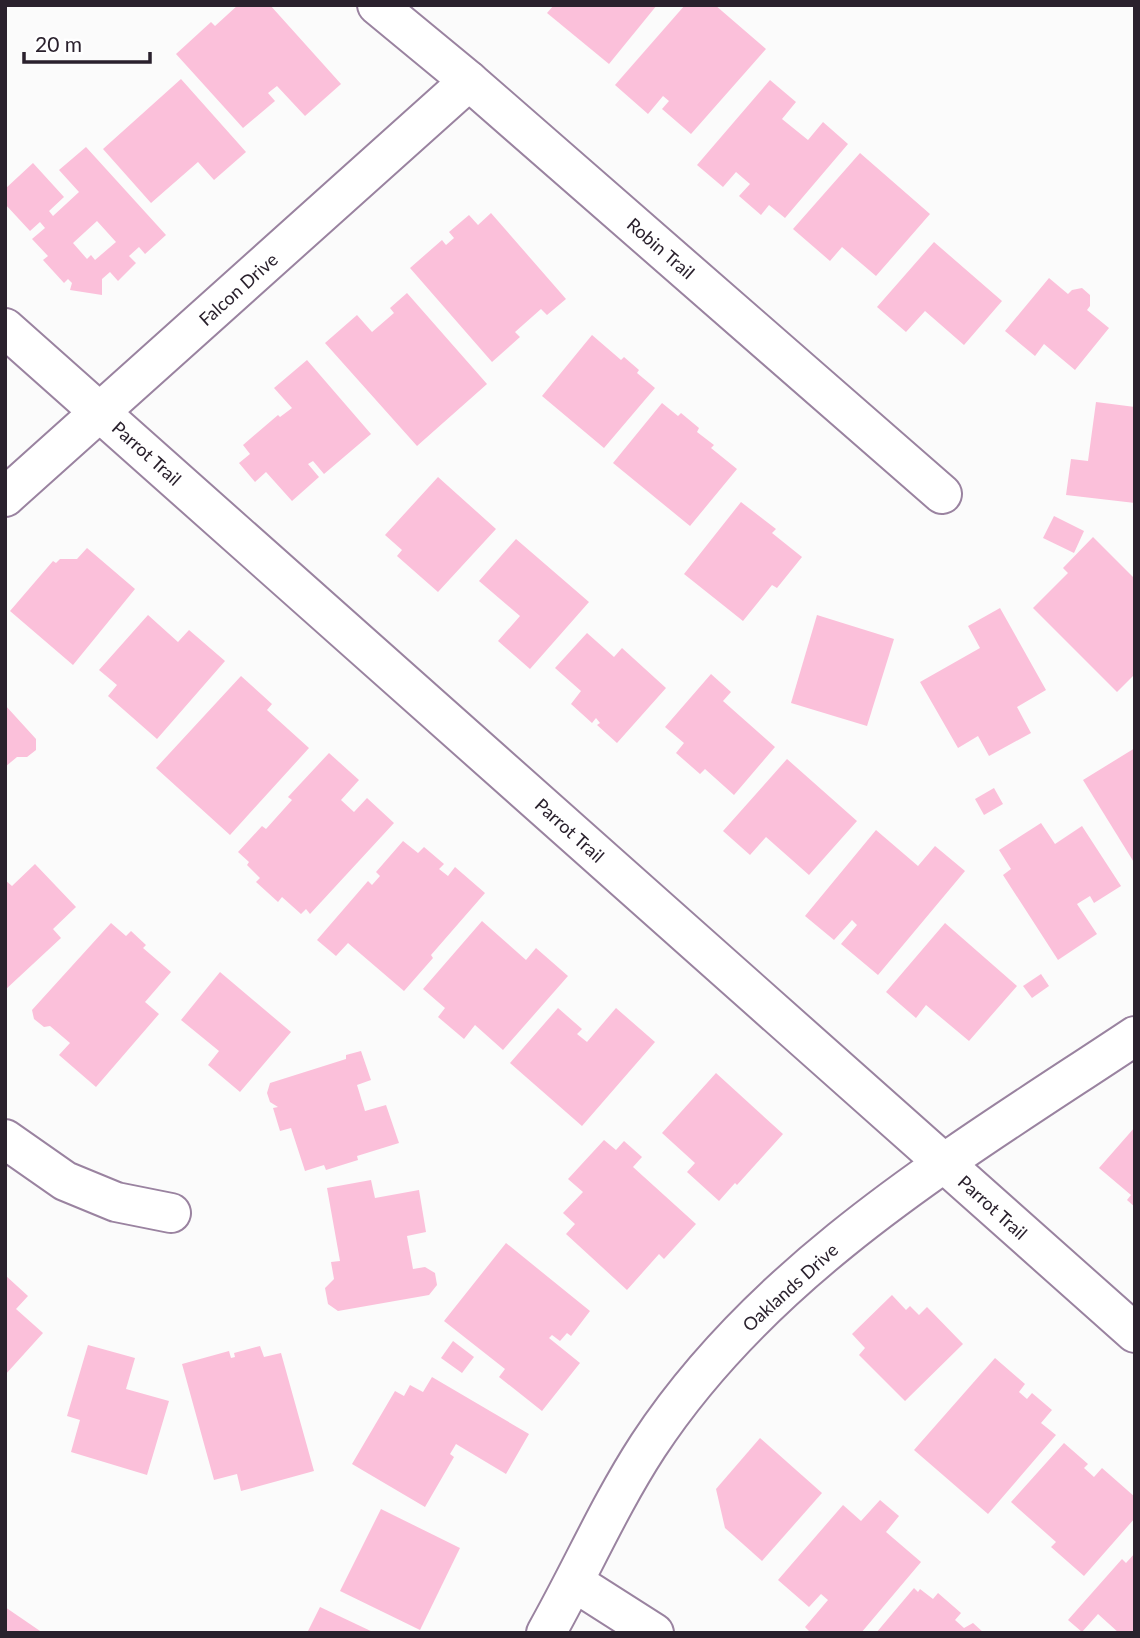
<svg xmlns="http://www.w3.org/2000/svg" width="1140" height="1638" viewBox="0 0 1140 1638" font-family="Lato,sans-serif">
	<style>
		.building { fill: #fbc0da; fill-rule: evenodd }
		.lines { fill: none; stroke-linecap: round; stroke-linejoin: round }
		.minor-casing { stroke: #9a83a0; stroke-width: 42 }
		.minor { stroke: #fff; stroke-width: 38 }
		.labels { text-anchor: middle; dominant-baseline: central; stroke-width: 7; stroke-linejoin: round; paint-order: stroke }
		.street-label { font-size: 18px; fill: #2a212d; stroke: #fff }
	</style>
	<rect width="100%" height="100%" fill="#fbfbfb"/>
	<!-- building -->
	<g class="building">
		<polygon points="238,5 270,5 341,84 305,116 277,86 268,93 275,101 243,128 176,54 211,22 215,26"/>
		<polygon points="554,5 657,5 609,64 547,13"/>
		<polygon points="685,5 715,5 766,49 691,134 662,109 669,101 663,96 648,114 615,85"/>
		<polygon points="181,79 246,152 214,180 198,162 151,203 103,149"/>
		<polygon points="770,80 796,102 782,119 808,140 823,122 848,144 785,218 769,205 761,215 739,196 750,184 736,172 723,187 697,165"/>
		<path d="M86,147L166,235L145,254L139,247L129,256L136,263L118,281L110,272L102,279V295L70,290L72,283L68,279L64,283L43,260L48,256L32,239L45,228L40,222L30,231L5,204V189L33,163L64,197L49,211L53,216L79,192L59,170ZM97,221L116,242L95,260L91,255L87,259L73,243Z"/>
		<polygon points="860,153 930,214 876,276 842,247 830,261 793,229"/>
		<polygon points="491,213 566,299 547,315 541,309 515,332 520,337 492,362 410,268 442,240 446,245 454,238 449,232 469,215 478,225"/>
		<polygon points="934,242 1002,301 964,345 925,311 906,332 877,307"/>
		<polygon points="1049,278 1068,294 1072,290 1082,288 1090,295 1090,306 1087,310 1109,328 1075,370 1044,344 1035,356 1005,331"/>
		<polygon points="407,293 487,384 417,446 325,343 357,315 372,332 394,313 390,308"/>
		<polygon points="592,335 621,360 624,357 639,370 637,373 655,388 604,448 542,396"/>
		<polygon points="307,360 371,434 324,474 313,461 308,464 319,477 292,501 266,472 255,482 239,463 250,454 243,445 278,415 280,417 292,408 274,388"/>
		<polygon points="1096,402 1135,407 1135,503 1066,495 1071,459 1088,461"/>
		<polygon points="662,403 678,416 681,413 699,428 697,432 714,445 711,448 737,469 690,526 613,463"/>
		<polygon points="438,477 496,529 438,592 397,556 402,550 385,535"/>
		<polygon points="741,502 776,529 772,533 802,557 777,588 772,585 743,621 684,574"/>
		<polygon points="1054,516 1084,531 1074,553 1043,538"/>
		<polygon points="1093,537 1135,579 1135,674 1117,692 1033,608 1068,573 1063,568"/>
		<polygon points="516,539 589,602 530,669 498,641 520,616 479,581"/>
		<polygon points="87,548 135,589 73,665 10,611 53,561 56,563 60,559 77,559"/>
		<polygon points="1000,608 1046,690 1017,707 1031,733 989,756 978,736 958,748 920,682 980,648 968,626"/>
		<polygon points="148,615 178,642 189,630 225,661 157,739 108,696 117,685 99,670"/>
		<polygon points="817,615 894,639 867,726 791,703"/>
		<polygon points="587,633 614,657 622,648 666,688 617,743 597,725 600,723 596,718 592,723 571,704 581,691 555,668"/>
		<polygon points="711,674 731,692 723,701 775,747 734,795 705,769 700,774 676,753 684,743 665,727"/>
		<polygon points="241,676 272,704 267,710 309,748 230,835 156,768"/>
		<polygon points="5,705 36,739 36,750 27,757 17,757 5,767"/>
		<polygon points="1135,748 1135,864 1083,780"/>
		<polygon points="329,753 359,780 341,800 354,812 367,798 394,823 310,914 306,909 301,914 282,897 278,902 256,882 260,878 247,865 249,862 238,852 262,826 266,829 292,800 288,797"/>
		<polygon points="787,759 857,821 809,875 766,837 750,855 723,831"/>
		<polygon points="994,788 1003,804 984,815 975,799"/>
		<polygon points="1041,823 1055,844 1082,826 1121,886 1094,903 1090,896 1077,904 1097,934 1058,960 1003,875 1011,869 999,850"/>
		<polygon points="876,830 918,866 935,846 965,871 878,975 841,944 857,925 852,920 834,940 805,916"/>
		<polygon points="403,841 418,853 424,847 444,864 439,869 448,876 455,867 485,893 431,955 433,958 404,991 348,943 336,956 317,940 368,881 372,885 380,876 376,872"/>
		<polygon points="35,864 76,907 53,929 61,938 5,990 5,880 12,886"/>
		<polygon points="482,921 526,960 536,948 568,976 503,1050 475,1025 464,1039 438,1017 445,1008 423,989"/>
		<polygon points="111,923 126,936 131,931 146,945 143,948 171,972 145,1002 159,1014 96,1087 59,1055 70,1043 50,1026 44,1027 34,1019 32,1010"/>
		<polygon points="945,923 1017,986 969,1041 926,1005 916,1018 886,992"/>
		<polygon points="220,972 291,1032 240,1092 208,1065 219,1051 181,1020"/>
		<polygon points="1041,974 1049,986 1032,998 1023,986"/>
		<polygon points="558,1008 582,1029 577,1034 587,1042 616,1008 655,1042 582,1126 510,1063"/>
		<polygon points="361,1051 371,1080 357,1085 365,1111 386,1105 399,1143 357,1156 358,1160 326,1170 324,1165 305,1171 291,1128 280,1131 273,1108 278,1107 270,1102 267,1093 270,1083 346,1059 346,1055"/>
		<polygon points="716,1073 783,1134 737,1185 735,1183 719,1201 687,1172 695,1163 662,1133"/>
		<polygon points="1135,1127 1135,1207 1127,1200 1131,1195 1099,1168"/>
		<polygon points="604,1140 616,1150 624,1141 642,1157 633,1167 696,1224 664,1259 659,1254 627,1290 566,1234 575,1224 563,1213 583,1192 568,1179"/>
		<polygon points="371,1180 375,1198 419,1190 426,1232 407,1236 413,1269 425,1267 435,1273 437,1285 429,1295 338,1311 328,1304 325,1288 334,1279 331,1262 340,1261 327,1188"/>
		<polygon points="506,1243 590,1311 571,1336 567,1333 560,1341 552,1335 549,1338 580,1363 542,1411 499,1377 505,1369 444,1321"/>
		<polygon points="5,1275 28,1296 16,1309 43,1333 5,1375"/>
		<polygon points="892,1295 906,1310 910,1306 919,1315 927,1307 963,1344 905,1401 859,1355 865,1348 852,1334"/>
		<polygon points="453,1341 474,1357 462,1373 441,1358"/>
		<polygon points="88,1345 135,1358 126,1389 169,1401 147,1475 71,1452 80,1420 67,1416"/>
		<polygon points="260,1346 264,1357 281,1353 314,1471 241,1491 237,1474 214,1480 182,1364 229,1351 231,1358 235,1357 234,1353"/>
		<polygon points="995,1358 1025,1384 1019,1392 1027,1399 1032,1393 1052,1410 1041,1423 1056,1435 988,1514 914,1450"/>
		<polygon points="432,1377 529,1434 506,1474 456,1444 450,1454 454,1457 425,1507 352,1464 395,1391 404,1396 410,1385 423,1392"/>
		<polygon points="760,1438 822,1493 762,1561 725,1528 716,1489"/>
		<polygon points="1064,1443 1088,1464 1084,1468 1094,1477 1102,1468 1135,1497 1135,1518 1084,1576 1051,1547 1056,1542 1011,1502"/>
		<polygon points="880,1500 899,1516 886,1532 921,1562 861,1633 811,1633 805,1627 828,1600 821,1594 809,1607 778,1580 843,1505 861,1521"/>
		<polygon points="381,1509 460,1548 420,1630 340,1591"/>
		<polygon points="1135,1553 1135,1633 1119,1633 1098,1614 1082,1632 1068,1620 1122,1559 1126,1563"/>
		<polygon points="914,1588 918,1592 920,1589 933,1599 938,1593 961,1613 955,1620 964,1628 973,1623 984,1633 876,1633"/>
		<polygon points="5,1607 43,1633 5,1633"/>
		<polygon points="320,1607 375,1633 307,1633"/>
	</g>
	<g class="lines">
		<!-- minor casing -->
		<g class="minor-casing">
			<g id="minor">
				<polyline points="377,5 469,81 942,494"/>
				<polyline points="5,328 1135,1333"/>
				<polyline points="5,497 469,81"/>
				<polyline points="5,1139 65,1181 116,1202 171,1213"/>
				<polyline points="574,1582 654,1633"/>
				<path d="M546,1633C581,1571 609,1506 648,1446C766,1266 959,1153 1135,1036"/>
			</g>
		</g>
		<!-- minor -->
		<use href="#minor" class="minor"/>
	</g>
	<g class="labels">
		<!-- street labels -->
		<g class="street-label">
			<text transform="translate(661 248) rotate(41)">Robin Trail</text>
			<text transform="translate(238 289) rotate(-42)">Falcon Drive</text>
			<text transform="translate(147 453) rotate(42)">Parrot Trail</text>
			<text transform="translate(570 830) rotate(42)">Parrot Trail</text>
			<text transform="translate(993 1207) rotate(42)">Parrot Trail</text>
			<text transform="translate(790 1287) rotate(-42)">Oaklands Drive</text>
		</g>
	</g>
	<!-- border -->
	<rect width="1140" height="1638" fill="none" stroke="#2a212d" stroke-width="14"/>
	<!-- scale -->
	<path d="M24 52v10h126v-10" fill="none" stroke="#2a212d" stroke-width="3.5"/>
	<text x="35" y="52" font-size="21" fill="#2a212d" stroke="#ffffff" stroke-width="5" paint-order="stroke">20 m</text>
</svg>
